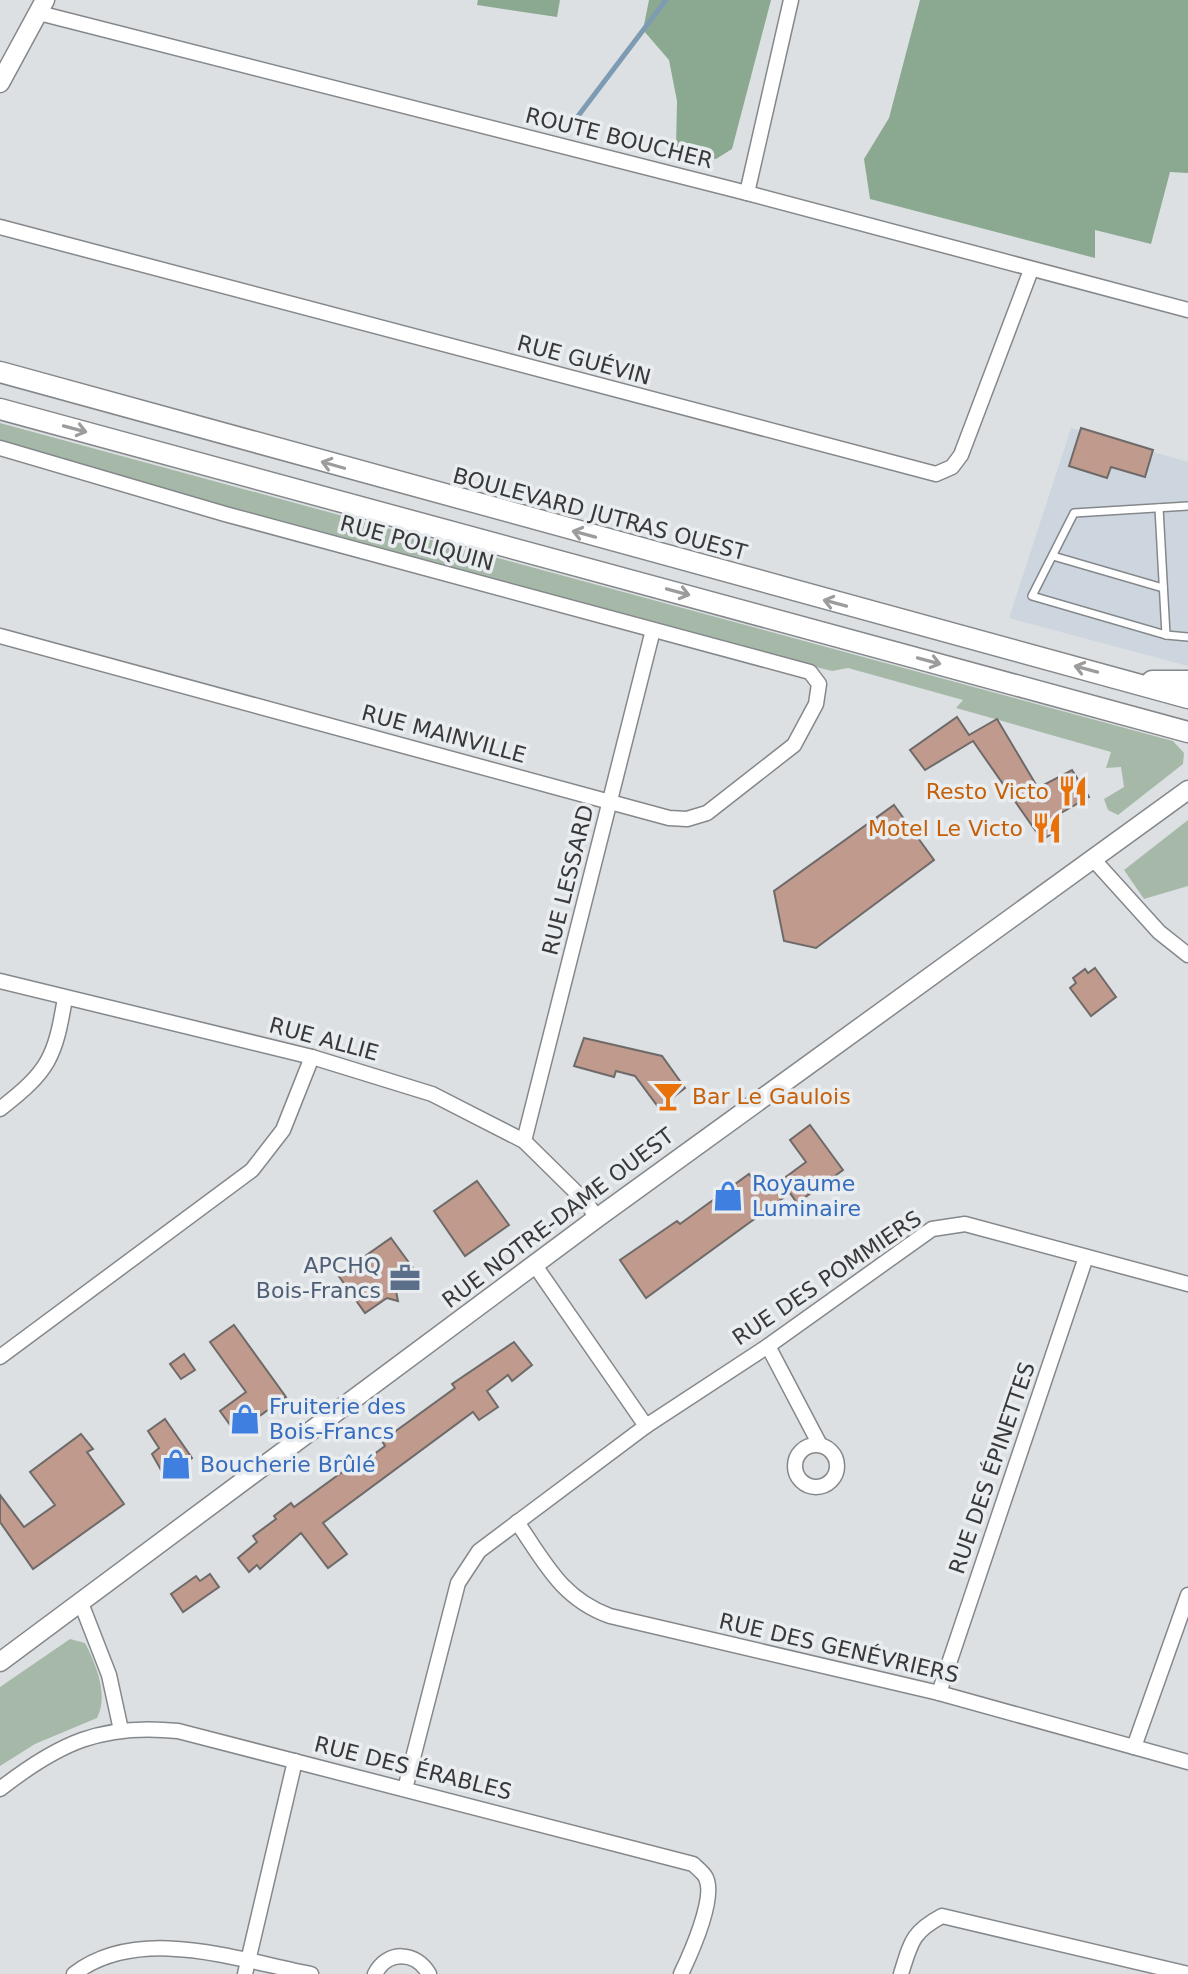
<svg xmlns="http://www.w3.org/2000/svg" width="1188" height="1974" viewBox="0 0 1188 1974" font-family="'DejaVu Sans',sans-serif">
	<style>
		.built { fill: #cdd6de }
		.green { fill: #a6b9a9 }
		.forest { fill: #8ba890 }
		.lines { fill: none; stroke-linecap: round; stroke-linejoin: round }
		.stream { stroke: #7d9bb2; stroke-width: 5 }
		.building { fill: #bf9a8d; stroke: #6e6a69; stroke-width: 2 }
		.service-casing { stroke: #85888b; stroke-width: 10 }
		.minor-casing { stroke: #85888b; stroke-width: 17 }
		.tertiary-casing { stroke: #85888b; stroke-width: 21 }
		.secondary-casing { stroke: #85888b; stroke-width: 23 }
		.service { stroke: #fff; stroke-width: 7 }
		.minor { stroke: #fff; stroke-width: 14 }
		.tertiary { stroke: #fff; stroke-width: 18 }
		.secondary { stroke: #fff; stroke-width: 20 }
		.oneway { stroke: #9c9c9c }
		.labels { text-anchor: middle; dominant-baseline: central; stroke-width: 7; stroke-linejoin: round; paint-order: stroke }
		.street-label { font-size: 22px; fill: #38393a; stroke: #eaedf0 }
		.food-label { font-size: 22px; fill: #c56008; stroke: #eaedf0; text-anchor: end }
		.shop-label { font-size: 22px; fill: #366cbe; stroke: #eaedf0; text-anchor: start }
		.service-label { font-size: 22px; fill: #4e5e75; stroke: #eaedf0; text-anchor: end }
	</style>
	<rect width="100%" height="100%" fill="#dde0e3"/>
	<!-- built -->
	<polygon class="built" points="1071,428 1188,462 1188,666 1009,618"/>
	<!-- green -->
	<g class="green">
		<polygon points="0,423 1173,741 1184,753 1183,764 1118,815 1108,810 1104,799 1124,787 1121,767 1106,768 1111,752 956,708 963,700 848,668 832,671 736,647 0,445"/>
		<polygon points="1188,820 1188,886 1144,899 1124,870"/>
		<path d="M70,1639L85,1643C96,1664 109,1696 97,1718L35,1744L0,1766V1687Z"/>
	</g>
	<!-- forest -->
	<g class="forest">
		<polygon points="478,0 560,0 557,17 477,5"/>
		<polygon points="649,0 771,0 732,149 716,159 676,149 677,101 669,60 643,30"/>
		<polygon points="920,0 1188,0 1188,173 1170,172 1151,244 1095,230 1095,258 870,199 864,159 889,118"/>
	</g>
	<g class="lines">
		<!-- stream -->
		<polyline class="stream" points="569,128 666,0"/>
	</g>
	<!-- building -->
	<g class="building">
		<polygon points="1081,428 1153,450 1145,477 1111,467 1107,478 1069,466"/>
		<polygon points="957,717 969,735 997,719 1038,788 1072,770 1089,797 1061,813 1056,818 1061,828 1042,840 973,741 925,770 910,750"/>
		<polygon points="894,805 934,860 816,948 784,941 774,891"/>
		<polygon points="1095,968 1116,997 1091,1016 1070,988 1076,983 1073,978 1085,969 1088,973"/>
		<polygon points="584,1038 662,1056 685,1088 659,1108 635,1076 616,1071 614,1077 574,1066"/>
		<polygon points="810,1125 843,1170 797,1203 790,1193 646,1298 620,1260 677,1221 680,1224 749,1174 763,1193 787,1176 806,1162 790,1140"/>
		<polygon points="477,1181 509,1225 465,1256 434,1211"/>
		<polygon points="391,1238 418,1275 396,1291 398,1301 387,1298 365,1313 338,1275"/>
		<polygon points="234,1325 286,1397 236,1433 220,1411 246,1392 210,1342"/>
		<polygon points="514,1342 532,1365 512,1381 508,1375 487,1391 498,1407 479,1420 473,1412 323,1523 347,1554 328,1568 301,1533 260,1569 257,1565 249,1572 238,1558 257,1542 253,1536 276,1519 274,1516 291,1503 294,1507 356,1462 358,1466 385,1446 382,1441 455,1388 452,1384"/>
		<polygon points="184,1354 195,1370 181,1379 170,1364"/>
		<polygon points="165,1419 192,1458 165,1477 152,1454 159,1448 148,1431"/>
		<polygon points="81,1434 93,1449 87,1452 124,1504 33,1569 0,1522 0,1495 24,1527 55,1505 30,1472"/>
		<polygon points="210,1574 219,1587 183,1612 171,1594 196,1576 200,1581"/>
	</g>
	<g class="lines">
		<!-- service casing -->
		<g class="service-casing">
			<g id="service">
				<polyline points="1188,506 1074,513 1032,596 1166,635 1188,637"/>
				<polyline points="1159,508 1166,635"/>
				<polyline points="1053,556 1163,588"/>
			</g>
		</g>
		<!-- minor casing -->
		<g class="minor-casing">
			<g id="minor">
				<polyline points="39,13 747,193 1188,310"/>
				<polyline points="747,193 791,0"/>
				<polyline points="0,227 936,474 952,467 961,455 1031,270"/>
				<polyline points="0,448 225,514 810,672 819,684 816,704 794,745 707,813 687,819 669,818 610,802 0,636"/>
				<polyline points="1093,859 1159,932 1188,955"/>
				<polyline points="0,981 312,1057 432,1094 524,1141 586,1202 597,1218"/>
				<path d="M0,1109C49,1071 55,1058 65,998"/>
				<polyline points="524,1141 653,630"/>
				<polyline points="534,1264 646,1426"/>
				<polyline points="768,1346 820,1445"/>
				<polyline points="0,1357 252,1170 283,1130 312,1057"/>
				<circle cx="816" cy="1466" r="21"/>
				<path d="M517,1522C545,1563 562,1599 610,1616L939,1693L1188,1762"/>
				<polyline points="81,1603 109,1675 121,1730"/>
				<polyline points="939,1693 1086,1257"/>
				<polyline points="1134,1747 1188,1595"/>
				<path d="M0,1789C59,1743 102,1723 178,1731L693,1864C697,1868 704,1873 706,1878C716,1898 690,1955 681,1974"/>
				<polyline points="405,1789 458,1583 479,1551 646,1426 768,1346 932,1229 965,1224 1188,1284"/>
				<path d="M74,1974C139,1924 238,1960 311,1974"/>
				<polyline points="245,1974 295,1761"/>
				<path d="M375,1974C387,1950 416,1951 429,1974"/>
				<path d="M901,1974C911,1942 912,1932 942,1916L1188,1974"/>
			</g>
		</g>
		<!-- tertiary casing -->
		<g class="tertiary-casing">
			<g id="tertiary">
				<polyline points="0,83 45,0"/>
				<polyline points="0,1662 597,1218 1188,790"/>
			</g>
		</g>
		<!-- secondary casing -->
		<g class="secondary-casing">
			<g id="secondary">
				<polyline points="0,372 1188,698"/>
				<polyline points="0,409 1188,732"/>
				<polyline points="1152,681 1188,681"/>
			</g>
		</g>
		<!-- service -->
		<use href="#service" class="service"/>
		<!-- minor -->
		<use href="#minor" class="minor"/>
		<!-- tertiary -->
		<use href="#tertiary" class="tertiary"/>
		<!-- secondary -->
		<use href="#secondary" class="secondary"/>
	</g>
	<!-- one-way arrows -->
	<defs><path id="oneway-shaft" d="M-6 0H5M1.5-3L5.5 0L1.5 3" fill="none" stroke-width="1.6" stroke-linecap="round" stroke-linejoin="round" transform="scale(2)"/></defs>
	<g class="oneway">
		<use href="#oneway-shaft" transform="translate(75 429) rotate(15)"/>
		<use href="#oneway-shaft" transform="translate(333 465) rotate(-164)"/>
		<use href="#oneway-shaft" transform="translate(584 534) rotate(-165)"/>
		<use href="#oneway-shaft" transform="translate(678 592) rotate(15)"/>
		<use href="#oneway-shaft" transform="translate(835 603) rotate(-165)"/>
		<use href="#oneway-shaft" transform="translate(929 661) rotate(15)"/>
		<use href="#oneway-shaft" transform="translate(1086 669) rotate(-165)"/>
	</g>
	<!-- icons -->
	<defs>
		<g id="restaurant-bare" transform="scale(2.4)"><path d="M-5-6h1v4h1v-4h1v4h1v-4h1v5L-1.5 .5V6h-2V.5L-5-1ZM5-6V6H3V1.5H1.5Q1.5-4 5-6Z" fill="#e8710a" stroke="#eaedf0" stroke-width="2.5" paint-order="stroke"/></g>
		<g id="bar-bare" transform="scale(2.4)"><path d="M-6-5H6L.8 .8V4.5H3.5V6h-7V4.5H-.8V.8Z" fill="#e8710a" stroke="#eaedf0" stroke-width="2.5" paint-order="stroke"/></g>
		<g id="shop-bare" transform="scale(2.4)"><path d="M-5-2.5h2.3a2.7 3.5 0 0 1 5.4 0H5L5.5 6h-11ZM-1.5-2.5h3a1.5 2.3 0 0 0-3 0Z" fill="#3f7fe0" stroke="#eaedf0" stroke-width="2.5" paint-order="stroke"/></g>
		<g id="office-bare" transform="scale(2.4)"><path d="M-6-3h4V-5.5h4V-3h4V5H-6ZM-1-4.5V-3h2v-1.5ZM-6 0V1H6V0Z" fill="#5c6f8a" stroke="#eaedf0" stroke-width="2.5" paint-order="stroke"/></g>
	</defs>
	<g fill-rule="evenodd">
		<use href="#restaurant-bare" x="1073" y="791"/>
		<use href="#restaurant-bare" x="1047" y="828"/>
		<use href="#bar-bare" x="668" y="1096"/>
		<use href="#shop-bare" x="728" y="1196"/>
		<use href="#office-bare" x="405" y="1278"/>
		<use href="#shop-bare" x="245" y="1419"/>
		<use href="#shop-bare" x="176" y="1464"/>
	</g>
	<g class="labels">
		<!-- street labels -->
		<g class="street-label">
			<text transform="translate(619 138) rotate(14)">ROUTE BOUCHER</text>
			<text transform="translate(584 360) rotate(15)">RUE GUÉVIN</text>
			<text transform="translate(600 514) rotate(15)">BOULEVARD JUTRAS OUEST</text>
			<text transform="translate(417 543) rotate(15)">RUE POLIQUIN</text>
			<text transform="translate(444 734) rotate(15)">RUE MAINVILLE</text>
			<text transform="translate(568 880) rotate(-76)">RUE LESSARD</text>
			<text transform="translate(324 1039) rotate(15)">RUE ALLIE</text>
			<text transform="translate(558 1218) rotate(-37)">RUE NOTRE-DAME OUEST</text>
			<text transform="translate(827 1278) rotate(-34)">RUE DES POMMIERS</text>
			<text transform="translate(992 1468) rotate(-71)">RUE DES ÉPINETTES</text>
			<text transform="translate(839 1648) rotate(13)">RUE DES GENÉVRIERS</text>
			<text transform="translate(413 1768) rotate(14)">RUE DES ÉRABLES</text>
		</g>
		<!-- food labels -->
		<g class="food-label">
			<text x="1049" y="791">Resto Victo</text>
			<text x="1023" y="828">Motel Le Victo</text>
			<text x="692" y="1096" text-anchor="start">Bar Le Gaulois</text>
		</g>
		<!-- shop labels -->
		<g class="shop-label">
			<text x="752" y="1183">Royaume<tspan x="752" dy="25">Luminaire</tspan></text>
			<text x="269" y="1406">Fruiterie des<tspan x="269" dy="25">Bois-Francs</tspan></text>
			<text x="200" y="1464">Boucherie Brûlé</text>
		</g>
		<!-- service labels -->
		<g class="service-label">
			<text x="381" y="1265">APCHQ<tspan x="381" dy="25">Bois-Francs</tspan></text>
		</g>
	</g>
</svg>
